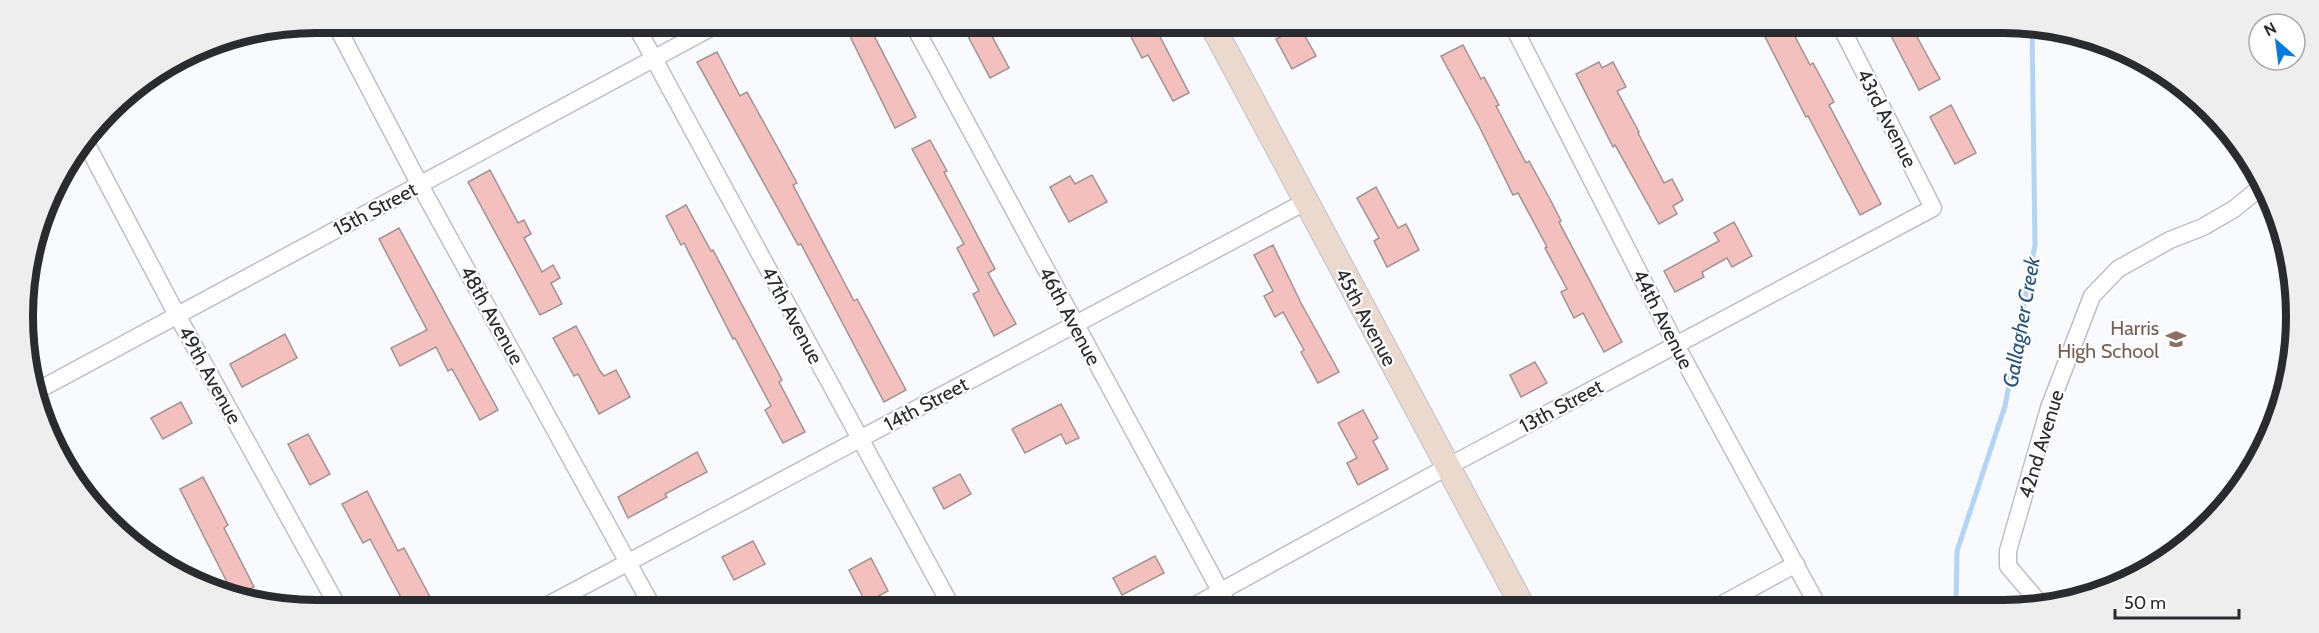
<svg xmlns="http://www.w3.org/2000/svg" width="2319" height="633" viewBox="0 0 2319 633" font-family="Cabin,sans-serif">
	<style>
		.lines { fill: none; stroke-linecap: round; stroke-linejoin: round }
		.stream { stroke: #b3d4f6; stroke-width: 5 }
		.building { fill: #f3c0be; stroke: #a09393; stroke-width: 1.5 }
		.street-casing { stroke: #bdc0ca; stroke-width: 19 }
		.secondary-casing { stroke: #bdc0ca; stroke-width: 26 }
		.street { stroke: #fff; stroke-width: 16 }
		.secondary { stroke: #ebd9cd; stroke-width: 24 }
		.labels { text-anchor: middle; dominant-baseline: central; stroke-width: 4.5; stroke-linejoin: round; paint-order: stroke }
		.street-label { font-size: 20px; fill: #2a2b2f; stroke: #fff }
		.education-label { font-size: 20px; fill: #785e54; stroke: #fff; text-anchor: end }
		.water-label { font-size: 21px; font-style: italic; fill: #265480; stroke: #fff }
		.rim { fill: none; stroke: #2a2b2f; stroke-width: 8 }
	</style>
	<rect width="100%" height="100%" fill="#f8fafe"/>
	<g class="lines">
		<!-- stream -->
		<polyline class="stream" points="1956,608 1957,551 2005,406 2035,245 2032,28"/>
	</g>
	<!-- building -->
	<g class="building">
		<polygon points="844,24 868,24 916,117 895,128"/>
		<polygon points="962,25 986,25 1009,68 990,78"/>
		<polygon points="1125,25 1154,25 1189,93 1173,101 1148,55 1142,58"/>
		<polygon points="1300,27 1316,56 1292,69 1276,39"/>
		<polygon points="1760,27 1790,27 1810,65 1813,63 1834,102 1829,105 1881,204 1860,215 1808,116 1806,117"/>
		<polygon points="1887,28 1912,28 1940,79 1919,90"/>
		<polygon points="1463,45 1481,79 1484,77 1499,105 1496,106 1526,163 1529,161 1551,201 1561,221 1559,222 1622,342 1604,352 1583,313 1574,318 1561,292 1567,289 1545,248 1547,247 1518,193 1513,195 1479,126 1441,56"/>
		<polygon points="717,52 740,96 747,92 797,183 793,185 854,301 857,299 906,390 884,402 801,244 798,245 697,62"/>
		<polygon points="1599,62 1602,68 1613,62 1626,87 1617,91 1639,132 1638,133 1664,183 1672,179 1683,200 1673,206 1677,214 1659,224 1615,145 1613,147 1576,74"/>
		<polygon points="1951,105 1976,153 1955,164 1930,117"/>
		<polygon points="930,140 947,171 944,172 995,269 988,273 1016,324 994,336 973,294 979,291 957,248 964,244 912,149"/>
		<polygon points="490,170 518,223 524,220 531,234 524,238 542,272 553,265 560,278 551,283 562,304 540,315 468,182"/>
		<polygon points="1092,175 1107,202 1069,222 1050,187 1070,176 1075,184"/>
		<polygon points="1376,187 1398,228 1406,224 1419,250 1387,267 1374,241 1379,238 1357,198"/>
		<polygon points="686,205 711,251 713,250 782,380 779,382 805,432 783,443 765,410 771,406 735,338 733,339 684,243 681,245 666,216"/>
		<polygon points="1734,222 1752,256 1732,267 1727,258 1702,272 1704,277 1675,292 1664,271 1719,241 1714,233"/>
		<polygon points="399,228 498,410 480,420 452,369 448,371 436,347 400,366 391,348 427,330 379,239"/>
		<polygon points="1273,245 1301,303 1339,372 1318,383 1301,352 1304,350 1283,312 1275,317 1264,296 1273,291 1254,255"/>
		<polygon points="576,326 600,371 604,376 616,370 630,397 599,414 578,374 574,376 553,338"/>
		<polygon points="285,334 297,358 242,387 230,364"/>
		<polygon points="1535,362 1547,383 1521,397 1510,375"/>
		<polygon points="181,402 192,423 163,439 151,418"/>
		<polygon points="1061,404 1079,438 1066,444 1061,434 1025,453 1012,429"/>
		<polygon points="1363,410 1378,438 1373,441 1388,469 1358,485 1347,463 1357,458 1338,423"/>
		<polygon points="308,434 330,474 310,485 288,444"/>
		<polygon points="697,452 707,472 665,494 667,497 628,518 618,497"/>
		<polygon points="960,474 971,494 944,509 933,488"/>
		<polygon points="203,477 228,525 224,528 254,587 237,596 233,594 180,489"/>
		<polygon points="367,491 398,551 404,548 430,597 416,605 405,605 370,539 363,543 342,504"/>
		<polygon points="753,541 765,564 734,580 722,557"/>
		<polygon points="1155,556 1164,573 1122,595 1113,578"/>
		<polygon points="871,558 888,591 866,603 849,570"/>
	</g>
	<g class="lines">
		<!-- street casing -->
		<g class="street-casing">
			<g id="street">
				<polyline points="335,23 420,185 652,606"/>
				<polyline points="635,24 951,606"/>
				<polyline points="913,24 1229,607"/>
				<polyline points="1513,26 1676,345 1819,608"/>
				<polyline points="86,143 177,315 337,605"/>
				<polyline points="33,393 718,24"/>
				<polyline points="548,605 1305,202"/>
				<polyline points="1192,607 1447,467 1933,208 1841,27"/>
				<polyline points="1717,607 1796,564"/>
				<polyline points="2043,607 2008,566 2008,551 2049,408 2092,296 2118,269 2170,240 2203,227 2234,209 2261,187"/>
			</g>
		</g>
		<!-- secondary casing -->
		<g class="secondary-casing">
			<polyline id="secondary" points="1212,25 1523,607"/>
		</g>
		<!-- street -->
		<use href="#street" class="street"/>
		<!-- secondary -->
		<use href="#secondary" class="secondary"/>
	</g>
	<!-- icons -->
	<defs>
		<g id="school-bare" transform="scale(1.62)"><path d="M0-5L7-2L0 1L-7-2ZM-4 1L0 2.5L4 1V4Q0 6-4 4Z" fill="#8d6e63" stroke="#fff" stroke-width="2.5" paint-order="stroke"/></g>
	</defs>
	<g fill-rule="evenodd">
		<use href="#school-bare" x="2176" y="339"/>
	</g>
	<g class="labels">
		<!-- street labels -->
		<g class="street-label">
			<text transform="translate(1887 118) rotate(63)">43rd Avenue</text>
			<text transform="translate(375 209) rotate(-28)">15th Street</text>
			<text transform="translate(492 315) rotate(61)">48th Avenue</text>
			<text transform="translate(792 315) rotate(62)">47th Avenue</text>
			<text transform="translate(1070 316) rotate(62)">46th Avenue</text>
			<text transform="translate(1366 317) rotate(62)">45th Avenue</text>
			<text transform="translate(1663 319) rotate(63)">44th Avenue</text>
			<text transform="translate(210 375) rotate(61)">49th Avenue</text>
			<text transform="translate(926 404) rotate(-28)">14th Street</text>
			<text transform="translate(1561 406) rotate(-28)">13th Street</text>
			<text transform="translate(2041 444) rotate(-73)">42nd Avenue</text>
		</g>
		<!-- education labels -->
		<g class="education-label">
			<text x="2159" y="328">Harris<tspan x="2159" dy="23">High School</tspan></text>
		</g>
		<!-- water labels -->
		<g class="water-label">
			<text transform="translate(2021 322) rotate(-80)">Gallagher Creek</text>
		</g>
	</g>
	<!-- crop -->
	<path d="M0 0H2319V633H0ZM316 33H2003A283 283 0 0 1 2286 316V317A283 283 0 0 1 2003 600H316A283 283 0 0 1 33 317V316A283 283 0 0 1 316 33Z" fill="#eee" fill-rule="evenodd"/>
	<path class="rim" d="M316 33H2003A283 283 0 0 1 2286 316V317A283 283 0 0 1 2003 600H316A283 283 0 0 1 33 317V316A283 283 0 0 1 316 33Z"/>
	<!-- north arrow -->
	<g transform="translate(2277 42) rotate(332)"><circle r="28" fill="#ffffff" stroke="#aaaaac" stroke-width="1.5"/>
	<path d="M0-4.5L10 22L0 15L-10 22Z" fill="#047be2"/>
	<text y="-9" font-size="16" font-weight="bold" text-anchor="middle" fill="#2a2b2f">N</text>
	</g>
	<!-- scale -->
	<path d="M2115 609v9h124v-9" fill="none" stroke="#2a2b2f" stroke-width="3"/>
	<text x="2124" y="609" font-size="18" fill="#2a2b2f" stroke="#ffffff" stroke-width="4.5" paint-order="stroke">50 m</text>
</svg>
